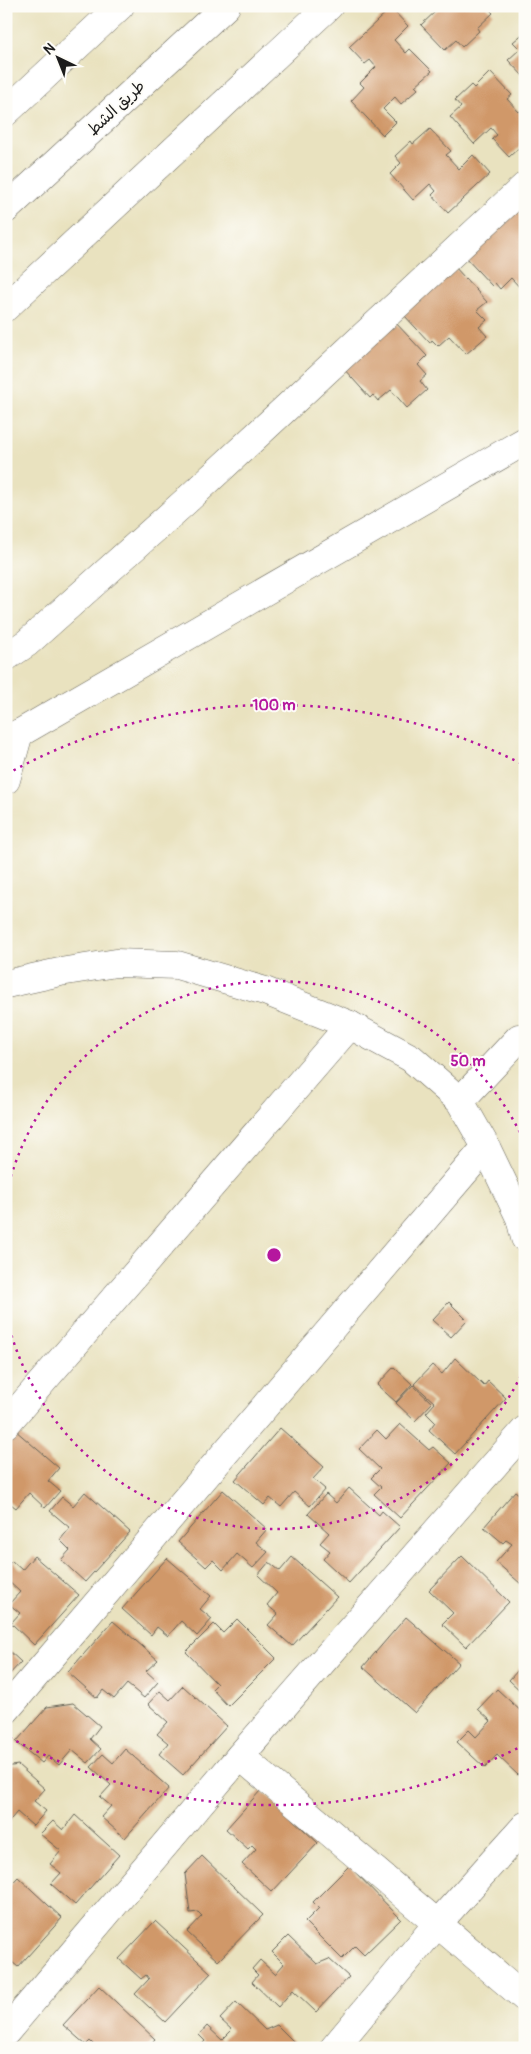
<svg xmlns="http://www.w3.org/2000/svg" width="531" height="2054" viewBox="0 0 531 2054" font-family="Pangolin,'Playpen Sans Arabic',sans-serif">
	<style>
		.building { fill: #d09869 }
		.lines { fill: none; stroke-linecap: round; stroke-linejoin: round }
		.minor-casing { stroke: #646155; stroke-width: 29 }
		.major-casing { stroke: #646155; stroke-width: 29 }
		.minor { stroke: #fff; stroke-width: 28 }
		.major { stroke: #fff; stroke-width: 28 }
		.ring { fill: none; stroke: #b5179e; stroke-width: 2.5; stroke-dasharray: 2.5 5 }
		.labels { text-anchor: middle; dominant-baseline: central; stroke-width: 4; stroke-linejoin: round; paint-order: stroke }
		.street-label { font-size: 16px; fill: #1c1c1c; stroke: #fdfcf7 }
		.centre { fill: #b5179e; stroke: #fdfcf7; stroke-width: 2.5 }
		.ring-label { font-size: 15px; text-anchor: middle; font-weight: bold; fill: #b5179e; stroke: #fdfcf7; stroke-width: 4; stroke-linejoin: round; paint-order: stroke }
	</style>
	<rect width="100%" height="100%" fill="#fdfcf7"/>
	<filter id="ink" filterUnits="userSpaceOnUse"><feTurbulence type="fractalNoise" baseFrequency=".02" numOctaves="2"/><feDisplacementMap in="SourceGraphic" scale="10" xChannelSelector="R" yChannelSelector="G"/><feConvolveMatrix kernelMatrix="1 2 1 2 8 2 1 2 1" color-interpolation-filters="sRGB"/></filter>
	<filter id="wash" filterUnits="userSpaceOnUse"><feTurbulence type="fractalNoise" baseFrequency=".0096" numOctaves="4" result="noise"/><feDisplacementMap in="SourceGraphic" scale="20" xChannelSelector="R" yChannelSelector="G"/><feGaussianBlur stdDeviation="1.12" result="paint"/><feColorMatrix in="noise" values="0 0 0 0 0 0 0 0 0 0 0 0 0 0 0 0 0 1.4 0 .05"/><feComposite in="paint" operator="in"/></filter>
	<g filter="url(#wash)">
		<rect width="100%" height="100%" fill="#e9e2bf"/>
		<g id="blocks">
			<!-- building -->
			<g class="building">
				<polygon points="435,6 486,6 493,13 477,28 479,31 462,47 456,40 445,50 421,25 438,9"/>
				<polygon points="391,8 408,26 394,40 406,53 410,49 432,71 415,86 418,89 401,104 395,97 383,109 396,122 383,135 351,101 364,87 360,83 376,67 370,60 365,64 349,47"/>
				<polygon points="525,32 525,78 508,60 520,49 513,42"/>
				<polygon points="490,72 512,95 507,99 519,112 525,107 525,142 509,157 492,139 497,135 491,128 474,144 450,117 461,107 455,100 471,85 474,88"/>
				<polygon points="430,129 451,151 446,155 459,169 473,155 490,174 448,213 432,195 436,191 430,184 413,200 390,174 401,163 395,156 411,141 413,144"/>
				<polygon points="516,209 525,219 525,293 511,278 500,289 495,283 492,286 464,256"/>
				<polygon points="454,266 487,302 477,310 487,320 479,327 487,336 466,354 449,336 438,346 432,340 430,343 403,314"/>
				<polygon points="394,321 427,356 418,365 427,375 420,381 427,390 407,408 391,390 378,401 373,395 370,398 343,368"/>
				<polygon points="449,1302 467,1320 451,1337 432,1320"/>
				<polygon points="455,1358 484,1386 488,1381 506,1398 455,1454 429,1430 435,1422 426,1413 435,1403 414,1384 432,1365 442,1374"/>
				<polygon points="394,1367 412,1384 396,1402 377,1385"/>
				<polygon points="413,1385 432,1403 415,1421 396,1403"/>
				<polygon points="400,1424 429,1450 433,1447 451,1463 400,1518 374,1494 381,1487 371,1478 380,1469 359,1449 377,1430 386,1439"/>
				<polygon points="280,1428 324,1467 313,1479 325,1489 310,1506 294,1492 281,1507 270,1498 264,1505 235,1480"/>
				<polygon points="15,1430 59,1468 48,1481 60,1491 45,1508 29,1493 16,1508 6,1500 6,1440"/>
				<polygon points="349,1488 379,1515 382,1511 400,1527 349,1583 323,1559 330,1551 320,1543 329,1533 308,1514 326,1494 336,1503"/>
				<polygon points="223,1490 267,1529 256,1542 268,1552 253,1568 237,1554 223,1570 213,1560 206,1567 178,1542"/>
				<polygon points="515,1491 525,1499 525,1580 521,1584 496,1562 512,1544 506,1540 503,1543 484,1527"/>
				<polygon points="85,1492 130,1532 85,1582 61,1560 70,1550 60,1540 70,1528 50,1511 62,1497 73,1506"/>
				<polygon points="34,1556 79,1595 34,1645 11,1623 20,1613 9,1604 20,1592 6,1579 6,1567 12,1561 22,1570"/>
				<polygon points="462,1556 509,1602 466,1647 442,1624 453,1613 429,1590"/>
				<polygon points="292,1557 337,1597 292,1646 268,1625 278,1614 267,1605 277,1593 258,1575 269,1562 280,1571"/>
				<polygon points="167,1558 211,1596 200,1609 212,1619 197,1636 181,1621 168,1636 157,1627 151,1635 122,1609"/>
				<polygon points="406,1617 459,1663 415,1713 363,1667"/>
				<polygon points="237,1619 276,1658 228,1706 212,1689 217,1684 186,1652 214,1624 223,1633"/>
				<polygon points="113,1621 158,1660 146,1671 158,1682 144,1698 127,1684 114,1699 103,1690 97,1698 68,1672"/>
				<polygon points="6,1648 21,1662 6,1678"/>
				<polygon points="520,1668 525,1672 525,1695 509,1680"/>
				<polygon points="183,1686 227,1726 183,1775 159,1754 168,1743 157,1734 168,1722 148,1704 160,1691 170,1700"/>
				<polygon points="497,1689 525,1715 525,1770 519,1776 497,1755 485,1768 457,1742 469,1730 476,1737 491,1721 478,1709"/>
				<polygon points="73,1703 100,1726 90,1739 101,1749 88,1763 72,1750 59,1765 48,1756 42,1763 16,1742 47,1707"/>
				<polygon points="125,1749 169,1788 125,1838 101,1817 111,1806 100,1797 111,1785 91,1767 103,1754 113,1763"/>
				<polygon points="18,1765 45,1789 34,1801 46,1811 33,1826 17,1812 6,1825 6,1767"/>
				<polygon points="261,1790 318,1843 272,1892 242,1864 256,1849 252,1845 248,1849 226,1829"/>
				<polygon points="75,1815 119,1855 75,1905 51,1884 61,1873 50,1864 61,1851 40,1834 53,1821 63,1830"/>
				<polygon points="202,1856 263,1915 218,1961 187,1932 202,1916 198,1912 190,1913 185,1874"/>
				<polygon points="349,1866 401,1919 364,1955 355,1946 342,1959 305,1922 319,1908 313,1902"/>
				<polygon points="18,1877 62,1918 18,1967 6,1957 6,1890"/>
				<polygon points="155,1921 211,1973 165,2022 135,1994 149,1979 146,1975 141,1979 119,1959"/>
				<polygon points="288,1936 317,1964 329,1959 349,1977 316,2012 293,1990 278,2007 252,1982 258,1975 252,1969 260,1960 275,1974 284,1964 272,1952"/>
				<polygon points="99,1986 155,2039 147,2048 92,2048 94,2045 90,2041 86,2045 63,2025"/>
				<polygon points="236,2002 265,2030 277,2025 296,2044 292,2048 199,2048 205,2041 199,2035 207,2026 222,2040 232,2030 220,2019"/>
			</g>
		</g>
	</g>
	<g filter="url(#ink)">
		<use href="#blocks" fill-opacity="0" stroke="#646155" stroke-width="1"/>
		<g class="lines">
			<!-- minor casing -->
			<g class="minor-casing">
				<g id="minor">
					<polyline points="6,307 329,6"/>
					<polyline points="6,657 27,643 186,501 525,186"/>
					<polyline points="6,741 525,441"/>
					<polyline points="6,780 19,733"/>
					<polyline points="6,984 60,972 116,963 177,965 265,991 350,1025 411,1058 460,1101 486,1147 520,1218 525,1238"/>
					<polyline points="460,1101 519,1038"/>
					<polyline points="6,1424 350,1025"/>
					<polyline points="6,1710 486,1147"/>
					<polyline points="240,1756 525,1998"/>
					<polyline points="6,2032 240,1756 525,1430"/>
					<polyline points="334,2048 438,1923 525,1826"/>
				</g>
			</g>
			<!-- major casing -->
			<g class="major-casing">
				<g id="major">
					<polyline points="6,112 120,6"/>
					<polyline points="6,209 226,6"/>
				</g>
			</g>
			<!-- minor -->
			<use href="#minor" class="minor"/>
			<!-- major -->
			<use href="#major" class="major"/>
		</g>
	</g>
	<!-- distance rings -->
	<g class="ring">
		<path d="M524 1369A275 275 0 0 1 7 1319M7 1191A275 275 0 0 1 524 1141"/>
		<path d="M524 1745A550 550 0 0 1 7 1736M7 774A550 550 0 0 1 524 765"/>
	</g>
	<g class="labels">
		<!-- street labels -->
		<g class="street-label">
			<text transform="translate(116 108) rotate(-43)">طريق الشط</text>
		</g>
	</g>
	<circle cx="274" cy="1255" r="8" class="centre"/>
	<g class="ring-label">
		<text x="274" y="710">100 m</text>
		<text x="468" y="1066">50 m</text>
	</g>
	<!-- margin -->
	<rect width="531" height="2054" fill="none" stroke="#fdfcf7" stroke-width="25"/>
	<!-- north arrow -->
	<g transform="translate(58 58) rotate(317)" stroke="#fdfcf7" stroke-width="4" paint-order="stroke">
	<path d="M0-4L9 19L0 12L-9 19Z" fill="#1c1c1c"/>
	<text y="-8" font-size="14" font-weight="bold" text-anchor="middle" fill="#1c1c1c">N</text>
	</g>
</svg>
